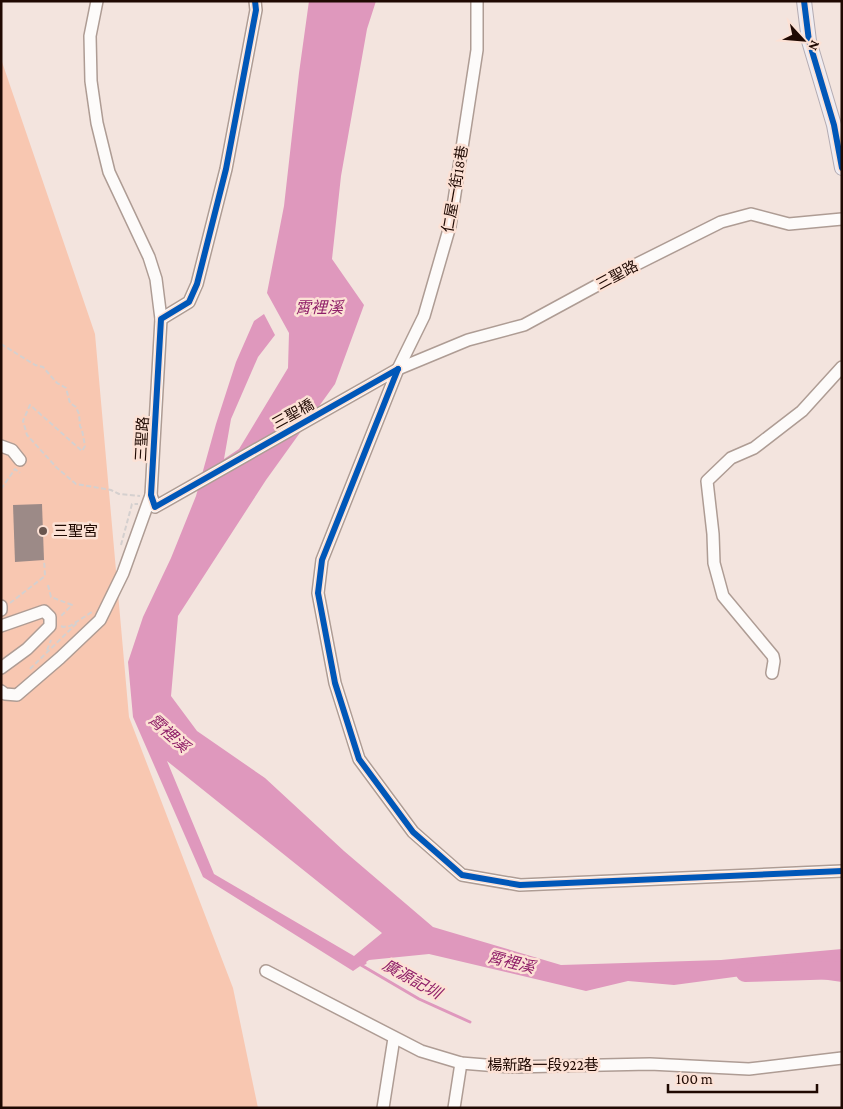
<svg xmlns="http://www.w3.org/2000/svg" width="843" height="1109" viewBox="0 0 843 1109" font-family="'Crimson Pro','Noto Sans TC',serif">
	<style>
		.green { fill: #f8c7b1 }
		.water { fill: #df98bd; fill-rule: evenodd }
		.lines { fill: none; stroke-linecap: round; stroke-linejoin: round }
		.stream { stroke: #df98bd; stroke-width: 3 }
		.river { stroke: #df98bd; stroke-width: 18 }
		.building { fill: #9c8a87 }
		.minor-casing { stroke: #ae9c94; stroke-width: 14 }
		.major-casing { stroke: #b4acb3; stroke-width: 16 }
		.path { stroke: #d5d0cf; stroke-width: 2; stroke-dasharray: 5 2.5; stroke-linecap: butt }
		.minor { stroke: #fdfbfa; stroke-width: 11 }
		.major { stroke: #f0edf2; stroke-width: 14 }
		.cycleway-casing { stroke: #fce1d5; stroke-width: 9 }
		.cycleway { stroke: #0057b8; stroke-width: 6 }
		.poi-dot { fill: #69564f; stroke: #fce1d5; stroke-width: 2 }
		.labels { text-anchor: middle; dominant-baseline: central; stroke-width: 5; stroke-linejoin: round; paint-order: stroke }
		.street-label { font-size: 15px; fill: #1f0902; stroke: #fce1d5 }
		.poi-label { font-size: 15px; fill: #1f0902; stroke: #fce1d5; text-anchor: start }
		.water-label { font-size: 16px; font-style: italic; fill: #8f1e68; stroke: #fce1d5 }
	</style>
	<rect width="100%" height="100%" fill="#f3e4de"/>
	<!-- green -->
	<polygon class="green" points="1,59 95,334 129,717 233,988 258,1108 1,1108"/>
	<!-- water -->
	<path class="water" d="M309,1H376L367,29L341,176L332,259L364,305L335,384L266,480L178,616L171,696L197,731L265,778L344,851L433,927L561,965L721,960L842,949V982L772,972L674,985L628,981L586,991L429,954L369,960L353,971L203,877L133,717L128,662L143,617L171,558L196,496L216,424L236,362L254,321L264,314L275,335L258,357L231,419L224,459L239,449L288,368L289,333L267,293L284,206L299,73ZM167,761L382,933L354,956L214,874Z"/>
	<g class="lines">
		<!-- stream -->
		<polyline class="stream" points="365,963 361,965 419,999 470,1022"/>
		<!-- river -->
		<polyline class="river" points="745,973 842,970"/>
	</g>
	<!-- building -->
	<polygon class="building" points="42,504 44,560 15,562 13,505"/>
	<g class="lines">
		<!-- minor casing -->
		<g class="minor-casing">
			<g id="minor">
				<polyline points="97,1 90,36 91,81 97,123 109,172 149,257 156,279 161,319 151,495 155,507 398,369 468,340 524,325 629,268 721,222 751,214 789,224 842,219"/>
				<polyline points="477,1 477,50 450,226 424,316 398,369 322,560 318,593 335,683 359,759 413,832 462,875 520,885 842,871"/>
				<polyline points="161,319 189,302 197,284 226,169 256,10 255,1"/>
				<polyline points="1,446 12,450 20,460"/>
				<polyline points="1,606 1,610"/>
				<polyline points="1,626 44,611 50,617 50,626 27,649 1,668"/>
				<polyline points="772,673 774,661 773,656 723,596 714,563 713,534 707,481 731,458 754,448 802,411 842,367"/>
				<polyline points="1,691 5,694 17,695 60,658 100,620 123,573 151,495"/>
				<polyline points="266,971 421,1051 461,1063 511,1067 650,1064 749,1069 842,1058"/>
				<polyline points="383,1108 394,1038"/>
				<polyline points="454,1108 461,1063"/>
			</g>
		</g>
		<!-- major casing -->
		<g class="major-casing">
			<polyline id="major" points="804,1 809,41 834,125 842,168"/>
		</g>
		<!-- path -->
		<g class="path">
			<polyline points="1,344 35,365 43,367 57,383 66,388 70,403 76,407 79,414 80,426 82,430 85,446 82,451 30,405 23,421 27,435 57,468 76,484 111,490 119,494 140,496"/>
			<polyline points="1,489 15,469 20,473"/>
			<polyline points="121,545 132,504 138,504"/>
			<polyline points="48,585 51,597 72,605 60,617"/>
			<polyline points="10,603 45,576 44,560"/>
			<polyline points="61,626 63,627 70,626 92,612"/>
			<polyline points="47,650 51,640"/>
			<polyline points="30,669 77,623"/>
		</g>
		<!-- minor -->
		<use href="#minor" class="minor"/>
		<!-- major -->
		<use href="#major" class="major"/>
		<!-- cycleway casing -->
		<g class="cycleway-casing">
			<g id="cycleway">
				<polyline points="255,1 256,10 226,169 197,284 189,302 161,319 151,495 155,507 398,369"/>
				<polyline points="804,1 809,41 834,125 842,168"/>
				<polyline points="398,369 322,560 318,593 335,683 359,759 413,832 462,875 520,885 842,871"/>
			</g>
		</g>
		<!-- cycleway -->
		<use href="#cycleway" class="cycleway"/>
	</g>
	<!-- markers -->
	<circle class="poi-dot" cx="43" cy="531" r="5"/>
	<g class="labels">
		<!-- street labels -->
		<g class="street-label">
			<text transform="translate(455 189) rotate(-80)">仁屋一街18巷</text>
			<text transform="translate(617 275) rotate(-28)">三聖路</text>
			<text transform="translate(293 414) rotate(-29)">三聖橋</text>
			<text transform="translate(142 439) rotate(-87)">三聖路</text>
			<text x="543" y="1065">楊新路一段922巷</text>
		</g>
		<!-- poi labels -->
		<g class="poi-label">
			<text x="53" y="531">三聖宮</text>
		</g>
		<!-- water labels -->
		<g class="water-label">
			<text x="319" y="307">霄裡溪</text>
			<text transform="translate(169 733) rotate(42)">霄裡溪</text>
			<text transform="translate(511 962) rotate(14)">霄裡溪</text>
			<text transform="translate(412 979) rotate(29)">廣源記圳</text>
		</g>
	</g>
	<!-- border -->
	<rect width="843" height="1109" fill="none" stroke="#1f0902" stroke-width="5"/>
	<!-- north arrow -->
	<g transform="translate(803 40) rotate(116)" stroke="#fce1d5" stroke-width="4" paint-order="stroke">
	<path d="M0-4L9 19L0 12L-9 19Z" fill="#1f0902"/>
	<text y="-8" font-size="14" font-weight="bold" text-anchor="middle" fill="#1f0902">N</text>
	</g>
	<!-- scale -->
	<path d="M668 1084v8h149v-8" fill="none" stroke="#1f0902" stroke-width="2.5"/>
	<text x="676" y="1084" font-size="15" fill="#1f0902" stroke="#fce1d5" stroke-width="4" paint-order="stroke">100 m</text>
</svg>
